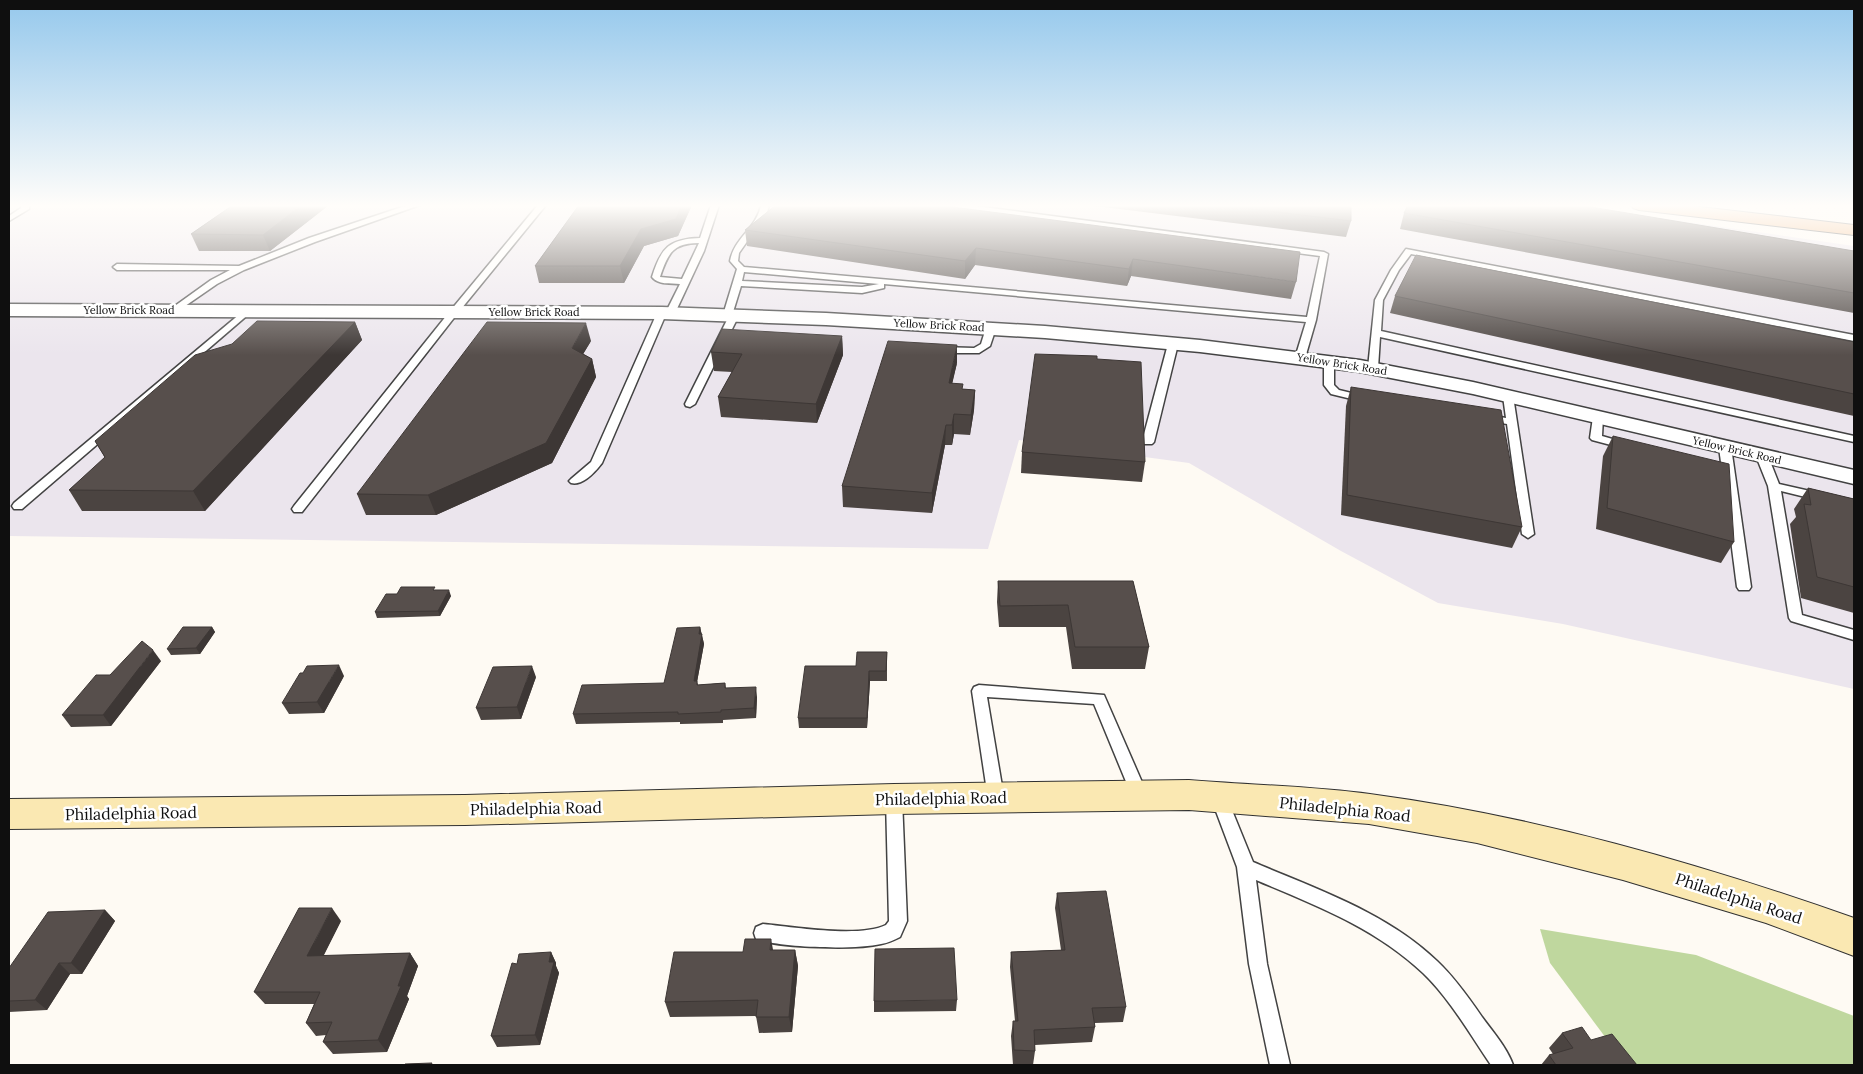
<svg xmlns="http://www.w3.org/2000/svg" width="1863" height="1074" viewBox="0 0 1863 1074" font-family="Lora,serif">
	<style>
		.industrial { fill: #ebe5ed }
		.forest { fill: #bfd79e }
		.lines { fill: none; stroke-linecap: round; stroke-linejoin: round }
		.service-casing { stroke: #424242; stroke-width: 3 }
		.minor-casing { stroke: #424242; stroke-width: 3 }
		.secondary-casing { stroke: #313131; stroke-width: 2 }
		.trunk-casing { stroke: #202020; stroke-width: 2 }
		.service { fill: #fff; fill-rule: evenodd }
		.minor { fill: #fff; fill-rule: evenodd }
		.secondary { fill: #fae8b2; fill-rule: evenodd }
		.trunk { fill: #eea86a; fill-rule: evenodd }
		.wall { fill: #4b4441 }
		.shaded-wall { fill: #3d3735 }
		.building { fill: #574f4c; stroke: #3d3735 }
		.labels { text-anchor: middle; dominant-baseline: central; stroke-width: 5; stroke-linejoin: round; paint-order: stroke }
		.far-street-label { font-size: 11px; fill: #0f0f0f; stroke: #fff }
		.near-street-label { font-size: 16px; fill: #0f0f0f; stroke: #fff }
	</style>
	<rect width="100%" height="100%" fill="#fefaf3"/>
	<!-- industrial -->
	<polygon class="industrial" points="9,205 1569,205 1854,246 1854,689 1563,624 1438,603 1341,551 1189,463 1019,440 988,549 9,536"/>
	<!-- forest -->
	<polygon class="forest" points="1540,929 1696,955 1854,1016 1854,1065 1626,1065 1550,963"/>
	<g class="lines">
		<!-- service casing -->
		<g class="service-casing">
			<g id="service">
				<polygon points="21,205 29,205 29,209 9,221 9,216 21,208"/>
				<polygon points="408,205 420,205 315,242 244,270 217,284 175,313 170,310 172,308 211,280 230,270 117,270 113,267 117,264 239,266 309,238"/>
				<polygon points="538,205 546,205 457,314 302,512 294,512 292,509 294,506 451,310"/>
				<path d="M711,205H719L704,251L675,313L670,316L666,314L602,463C595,472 583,486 571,483L569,481L571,479L591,462L657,313L662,310L666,312L680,284C670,283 658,285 652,277C661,248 669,239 700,238ZM699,243L682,279L660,277C668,253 673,243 699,243Z"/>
				<path d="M761,205H769L767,213L739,253L738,261L744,267L1307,317L1320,256L950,207L946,205H968L1324,252L1328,254L1316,320L1305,358L1300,361L1295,358L1306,322L884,284V288L862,293L741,286L733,312L739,315L695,404L690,407L686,406L685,404L728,318L723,315L737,269L730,261C734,238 757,228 761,205ZM744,272L879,284L862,287L742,281Z"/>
				<polygon points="1406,249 1854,335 1854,341 1411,254 1399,270 1383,300 1381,331 1854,436 1854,442 1380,337 1378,368 1377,370 1369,370 1368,368 1375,300 1391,270"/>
				<polygon points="247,308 252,311 250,313 22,509 14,509 12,506 14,503"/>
				<polygon points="991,325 996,328 990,346 979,353 940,353 935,350 940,347 974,348 981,344 986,328"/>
				<polygon points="1173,341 1178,344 1154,442 1152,444 1144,444 1142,442 1168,344"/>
				<polygon points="1329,359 1334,362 1334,385 1339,390 1368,397 1369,399 1368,401 1364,402 1331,394 1324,385 1324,362"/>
				<polygon points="1508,393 1513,396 1534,534 1528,538 1522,534 1507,424 1484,420 1483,418 1488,415 1506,418 1503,396"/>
				<polygon points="1598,414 1603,417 1602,436 1630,444 1632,446 1630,448 1626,449 1592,440 1590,438 1593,417"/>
				<polygon points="1725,444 1731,447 1751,587 1749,590 1739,590 1737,587 1719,447"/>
				<polygon points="1762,453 1768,456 1779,484 1854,501 1854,509 1781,491 1802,615 1854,630 1854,640 1791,621 1789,618 1768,486 1756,456"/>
				<polygon points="979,685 1104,695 1148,796 1146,801 1140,803 1134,801 1094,704 987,697 1004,798 1002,803 996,805 990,803 988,798 972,691 974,687"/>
				<path d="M1219,791L1225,793L1227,798L1253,862C1316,889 1386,912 1437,961C1454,977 1469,998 1482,1017C1493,1032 1507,1048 1513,1065H1491C1470,1034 1450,999 1423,973C1376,928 1315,905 1256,880L1267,964L1290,1065H1270L1249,964L1237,867L1211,798L1213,793Z"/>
				<path d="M894,792L900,794L902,799L907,921L900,937C894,940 888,943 881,944C856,950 780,948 756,939L754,933L756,927L763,924C794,927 859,938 886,925L889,921L886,799L888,794Z"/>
			</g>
		</g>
		<!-- minor casing -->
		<g class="minor-casing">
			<polygon id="minor" points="9,304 662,307 826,313 1045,326 1200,340 1360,360 1473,382 1854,470 1854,484 1473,394 1360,372 1200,352 1045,338 826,325 662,319 9,316"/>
		</g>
		<!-- secondary casing -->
		<g class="secondary-casing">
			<path id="secondary" d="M1189,780C1249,785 1311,786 1370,794C1535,816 1698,863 1854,918V956L1766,923L1623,880L1477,843L1369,824L1189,810L894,814L465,825L9,829V799L465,795L894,784Z"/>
		</g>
		<!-- trunk casing -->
		<g class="trunk-casing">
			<polygon id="trunk" points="1631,205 1683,205 1854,225 1854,235 1639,210 1633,208"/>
		</g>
		<!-- service -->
		<use href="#service" class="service"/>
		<!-- minor -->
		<use href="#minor" class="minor"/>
		<!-- secondary -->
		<use href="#secondary" class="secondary"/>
		<!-- trunk -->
		<use href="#trunk" class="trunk"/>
	</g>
	<!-- wall -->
	<g class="wall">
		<polygon points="233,205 329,205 270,251 199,251 191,234"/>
		<polygon points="579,205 692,205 678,236 644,246 624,283 539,283 535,266"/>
		<polygon points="776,205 1296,282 1291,299 1131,276 1127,286 975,265 965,279 747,246 745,230"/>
		<polygon points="1087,205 1351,205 1351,221 1346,237"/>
		<polygon points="1404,213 1854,251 1854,313 1400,229"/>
		<polygon points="1395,296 1854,342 1854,416 1390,313"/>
		<polygon points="355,322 362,340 205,511 82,511 69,490 105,458 95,441"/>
		<polygon points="842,336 843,355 817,423 721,417 718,397 732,372 714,371 711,352"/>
		<polygon points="591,341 583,354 592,359 596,377 552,463 436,515 366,515 357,494"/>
		<polygon points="1097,359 1145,462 1142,482 1021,473 1022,452"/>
		<polygon points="957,363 952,383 962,389 975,390 974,410 970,435 954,434 952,445 945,445 932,513 843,507 842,486"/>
		<polygon points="1351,387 1522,527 1512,548 1341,515 1346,406"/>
		<polygon points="1613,436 1734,542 1721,563 1596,529 1603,456"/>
		<polygon points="1808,488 1854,499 1854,613 1801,598 1790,524 1796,517 1794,509"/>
		<polygon points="998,581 1133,581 1149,647 1145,669 1072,669 1066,627 999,627 997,602"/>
		<polygon points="437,590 451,596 440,616 377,618 375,612 397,594"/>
		<polygon points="212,627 215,632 200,654 171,655 167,649"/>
		<polygon points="700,627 704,644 697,682 698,685 725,683 726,688 757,697 756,718 723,720 723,723 680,724 680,722 576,724 573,714 664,683"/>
		<polygon points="887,652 887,681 870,681 867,728 799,728 798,718 856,666"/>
		<polygon points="161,661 111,726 71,727 62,715 110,675"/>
		<polygon points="344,676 324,713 289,714 282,703"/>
		<polygon points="536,677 521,719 481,720 476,708"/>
		<polygon points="1057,893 1126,1007 1123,1022 1095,1023 1095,1027 1092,1042 1035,1045 1035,1051 1033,1065 1013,1065 1011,1036 1013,1021 1015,1021 1010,967 1011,952 1061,950 1055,908"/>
		<polygon points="105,910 115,921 82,974 70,974 47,1010 9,1012 9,968"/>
		<polygon points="341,921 323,956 410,953 418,966 407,996 409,999 387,1052 333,1054 323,1042 326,1035 316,1036 306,1023 314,1004 265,1004 254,992"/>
		<polygon points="773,950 795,950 798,966 792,1032 759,1033 756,1016 670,1017 665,1002 743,952"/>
		<polygon points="551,952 556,963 556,966 559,973 540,1045 497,1047 491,1036 517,964"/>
		<polygon points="957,1000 956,1011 874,1012 874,1001"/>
		<polygon points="1562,1033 1591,1040 1637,1065 1541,1065 1549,1055 1553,1054 1549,1048"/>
	</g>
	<!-- shaded-wall -->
	<g class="shaded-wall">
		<polygon points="302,205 329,205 270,251 263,235"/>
		<polygon points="682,205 692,205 678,236 644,246 624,283 620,266 641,229"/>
		<polygon points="976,248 975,265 965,279 965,261"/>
		<polygon points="1133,259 1131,276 1127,286 1129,269"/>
		<polygon points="355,322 362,340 205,511 193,491"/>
		<polygon points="586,323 591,341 576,366 572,348"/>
		<polygon points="842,336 843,355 817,423 816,404"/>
		<polygon points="957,345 957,363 948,402 949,383"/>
		<polygon points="592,359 596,377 552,463 436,515 428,495"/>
		<polygon points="975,390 974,410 970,435 971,415"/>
		<polygon points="954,414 954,434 952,445 952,425"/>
		<polygon points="946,425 945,445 932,513 932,493"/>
		<polygon points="449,590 451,596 440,616 438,611"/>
		<polygon points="212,627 215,632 200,654 196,648"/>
		<polygon points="700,627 704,644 697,682 699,691 694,681"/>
		<polygon points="153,650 161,661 111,726 103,715"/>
		<polygon points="339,665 344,676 324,713 317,702"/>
		<polygon points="532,666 536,677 521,719 517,707"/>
		<polygon points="869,671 870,681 867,728 867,718"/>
		<polygon points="756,687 757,697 756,718 754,708"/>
		<polygon points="332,908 341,921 317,969 307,956"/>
		<polygon points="105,910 115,921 82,974 71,963"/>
		<polygon points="771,939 774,955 770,950"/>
		<polygon points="795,950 798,966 792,1032 789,1017"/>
		<polygon points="551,952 556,963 556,966 559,973 540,1045 535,1035 549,962"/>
		<polygon points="410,953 418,966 407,996 409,999 387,1052 378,1040"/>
		<polygon points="59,963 70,974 47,1010 35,1000"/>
	</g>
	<!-- building -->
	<g class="building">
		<polygon points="233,205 302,205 263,235 191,234"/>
		<polygon points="579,205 682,205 676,219 641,229 620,266 535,266"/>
		<polygon points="776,205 937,205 1300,252 1296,282 1133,259 1129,269 976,248 965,261 745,230"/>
		<polygon points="1219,205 1351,205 1351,221"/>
		<polygon points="1408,205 1579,205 1854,251 1854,293 1404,213"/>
		<polygon points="1416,255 1854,342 1854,394 1395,296"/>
		<polygon points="257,321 355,322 193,491 69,490 105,457 95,441 195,355 232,344"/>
		<polygon points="487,322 586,323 572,348 592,359 546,443 428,495 357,494"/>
		<polygon points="722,329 842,336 816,404 718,397 742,354 711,352"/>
		<polygon points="888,341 957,345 949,383 963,384 962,389 975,390 971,415 954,414 952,425 946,425 932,493 842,486"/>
		<polygon points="1035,354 1097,356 1097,359 1141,362 1145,462 1022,452"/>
		<polygon points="1351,387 1501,410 1522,527 1347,495"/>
		<polygon points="1613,436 1729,464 1734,542 1607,508"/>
		<polygon points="1808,488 1854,499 1854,587 1817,577 1804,504 1811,505"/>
		<polygon points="998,581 1133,581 1149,647 1075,647 1068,605 1000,606"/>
		<polygon points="401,587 435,587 433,590 449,590 438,611 375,612 386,594 397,594"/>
		<polygon points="183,627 212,627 196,648 167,649"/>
		<polygon points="700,627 699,634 702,634 694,681 697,681 697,685 725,683 725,688 756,687 754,708 721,710 721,712 678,714 678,712 573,714 582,685 664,683 677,628"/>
		<polygon points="142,641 153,650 103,715 62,715 96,675 110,675"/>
		<polygon points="857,652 887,652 886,671 869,671 867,718 798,718 805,666 856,666"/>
		<polygon points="339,665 317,702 282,703 300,673 303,673 307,666"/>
		<polygon points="532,666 517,707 476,708 493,667"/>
		<polygon points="1106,891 1126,1007 1092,1008 1095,1027 1034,1030 1035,1051 1014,1050 1013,1021 1018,1021 1011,952 1065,950 1057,893"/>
		<polygon points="299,908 332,908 307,956 410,953 398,986 401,986 378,1040 323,1042 332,1022 306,1023 320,992 254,992"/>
		<polygon points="105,910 71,963 59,963 35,1000 9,1001 9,968 48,912"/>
		<polygon points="745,939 771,939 770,950 795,950 789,1017 756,1017 758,1000 665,1002 674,952 743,952"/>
		<polygon points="954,948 957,1000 874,1001 875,949"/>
		<polygon points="551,952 549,962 554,962 535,1035 491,1036 512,963 517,964 519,954"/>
		<polygon points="1582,1027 1591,1040 1612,1034 1637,1065 1556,1065 1549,1055 1573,1048 1562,1033"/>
		<polygon points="432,1063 431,1065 405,1065 405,1064"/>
	</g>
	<!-- sky -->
	<linearGradient id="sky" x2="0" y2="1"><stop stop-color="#95c8ec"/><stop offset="0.58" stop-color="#fffdfa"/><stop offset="1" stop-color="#fffdfa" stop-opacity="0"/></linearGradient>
	<rect width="1863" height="355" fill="url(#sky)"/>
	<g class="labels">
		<!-- far-street labels -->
		<g class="far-street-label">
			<text x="129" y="310">Yellow Brick Road</text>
			<text x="534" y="312">Yellow Brick Road</text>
			<text transform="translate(939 325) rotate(3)">Yellow Brick Road</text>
			<text transform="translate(1342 364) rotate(9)">Yellow Brick Road</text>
			<text transform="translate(1737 450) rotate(13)">Yellow Brick Road</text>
		</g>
		<!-- near-street labels -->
		<g class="near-street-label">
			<text transform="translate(941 798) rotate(-1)">Philadelphia Road</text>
			<text transform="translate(536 808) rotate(-1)">Philadelphia Road</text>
			<text transform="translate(1345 809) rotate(6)">Philadelphia Road</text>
			<text transform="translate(131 813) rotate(-1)">Philadelphia Road</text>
			<text transform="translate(1739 898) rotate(18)">Philadelphia Road</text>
		</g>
	</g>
	<!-- border -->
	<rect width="1863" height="1074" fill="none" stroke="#0f0f0f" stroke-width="20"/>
</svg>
